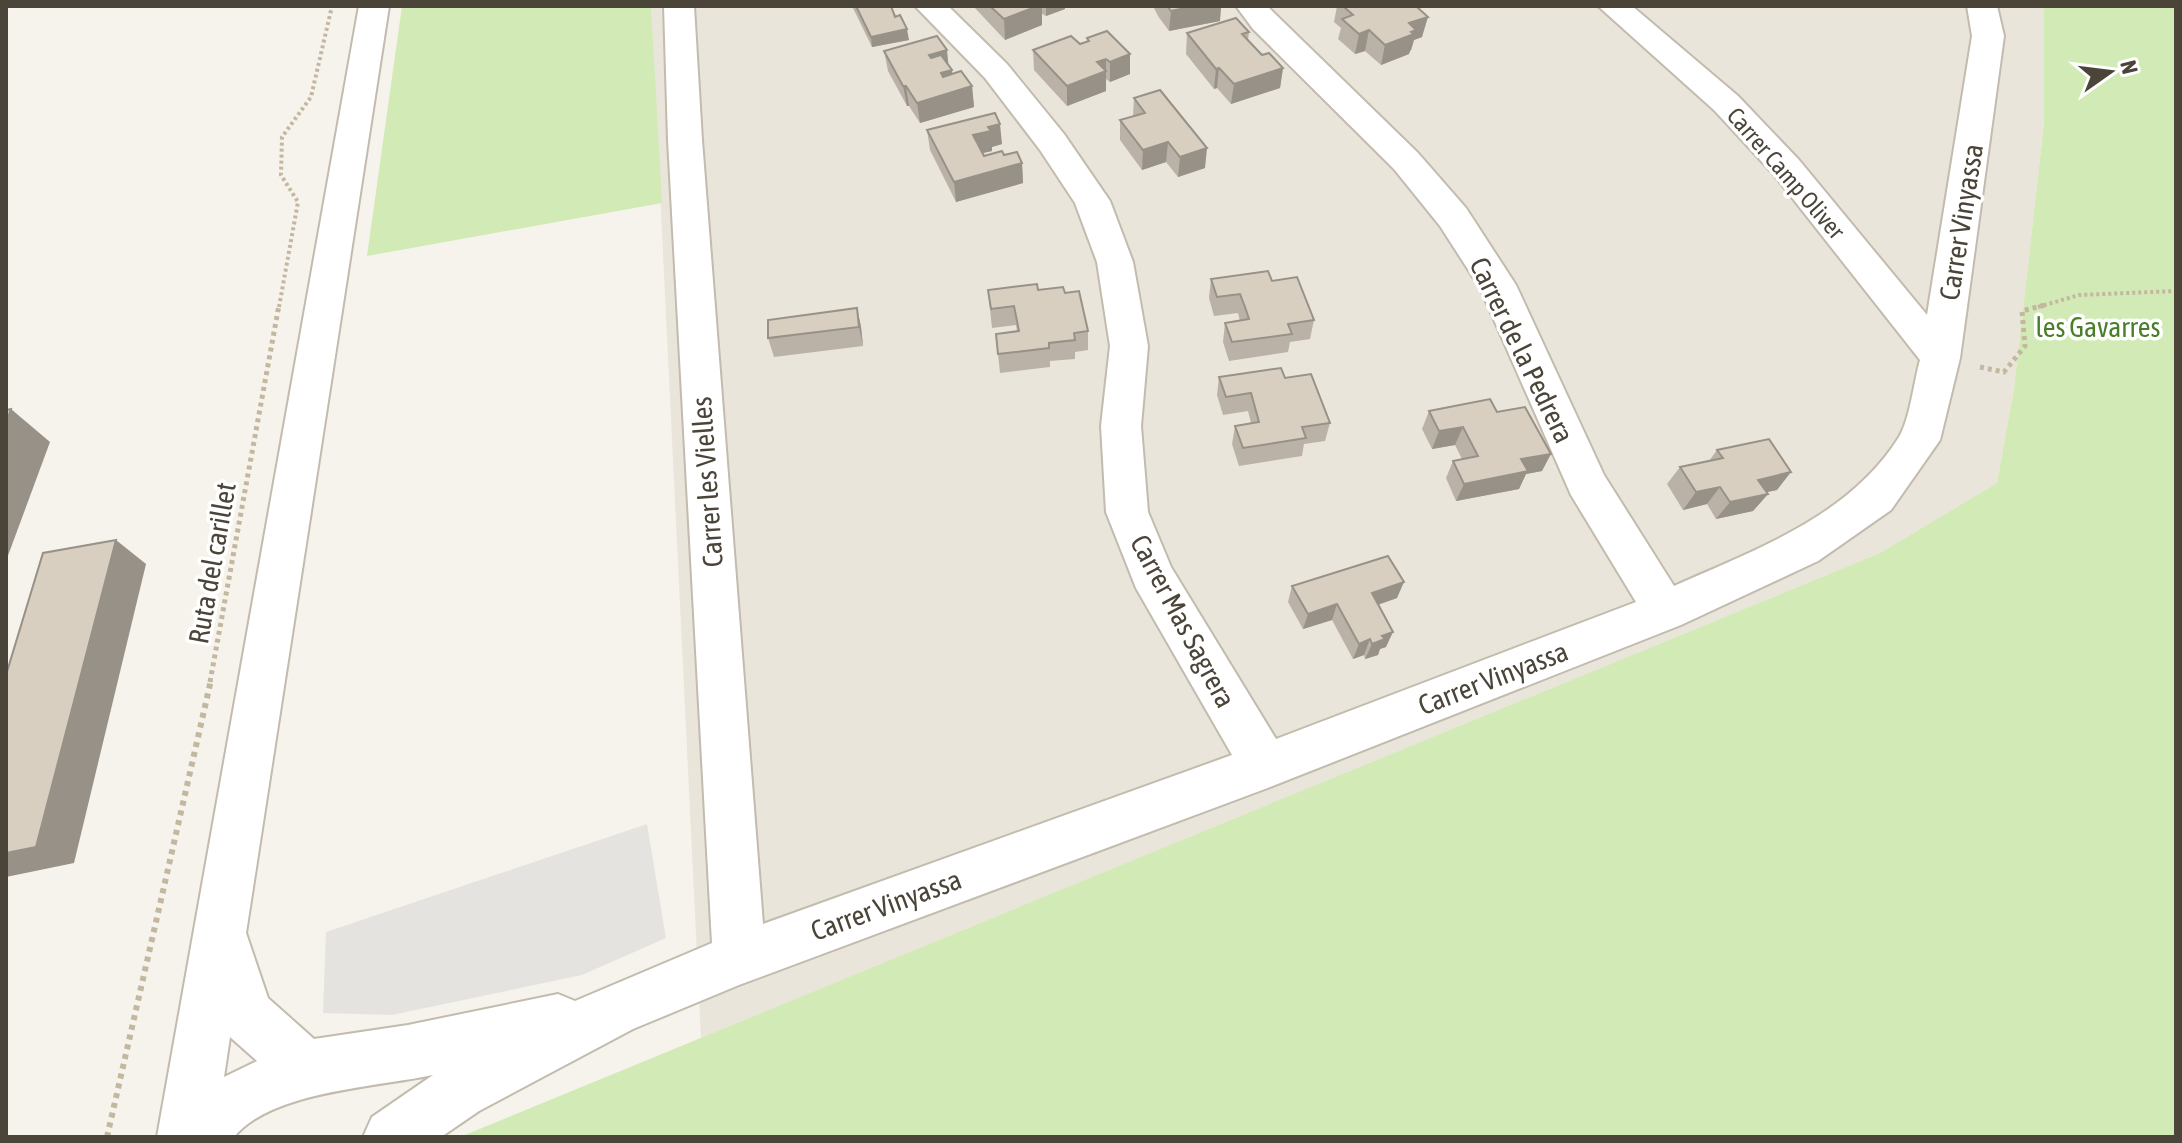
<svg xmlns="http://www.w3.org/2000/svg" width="2182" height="1143" viewBox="0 0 2182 1143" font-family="'Asap Condensed',sans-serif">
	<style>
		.residential { fill: #eae5da }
		.green { fill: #d2eab5 }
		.parking { fill: #e5e3e0 }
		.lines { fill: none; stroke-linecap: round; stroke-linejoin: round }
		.minor-casing { stroke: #c2bbae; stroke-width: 4 }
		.path-far2 { stroke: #c4b79f; stroke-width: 4; stroke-dasharray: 3 3; stroke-linecap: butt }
		.path-far1 { stroke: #c4b79f; stroke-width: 5; stroke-dasharray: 4 4; stroke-linecap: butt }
		.path { stroke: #c4b79f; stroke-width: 6; stroke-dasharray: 5 5; stroke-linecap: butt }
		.minor { fill: #fff; fill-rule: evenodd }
		.wall { fill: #bab2a6 }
		.shaded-wall { fill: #979187 }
		.building { fill: #d8cfc1; stroke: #979187; stroke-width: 2 }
		.labels { text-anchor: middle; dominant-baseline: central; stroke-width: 7; stroke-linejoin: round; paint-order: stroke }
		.far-street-label { font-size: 24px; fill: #4b4439; stroke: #fff }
		.street-label { font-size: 28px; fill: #4b4439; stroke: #fff }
		.park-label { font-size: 28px; fill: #4a7f2a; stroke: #fff }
	</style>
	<rect width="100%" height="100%" fill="#f6f3ec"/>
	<!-- residential -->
	<polygon class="residential" points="651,6 2044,6 2044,123 2014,389 1997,483 1880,553 701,1038"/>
	<!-- green -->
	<g class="green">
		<polygon points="402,6 651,6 662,203 367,256"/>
		<polygon points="2044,6 2176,6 2176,1137 460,1137 1880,553 1997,483 2014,389 2044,123"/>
	</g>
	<!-- parking -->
	<polygon class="parking" points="647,824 666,938 582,975 392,1015 323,1013 326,932"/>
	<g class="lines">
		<!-- minor casing -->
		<g class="minor-casing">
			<path id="minor" d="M359,6H389L246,933L268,998L314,1039L408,1025L558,994L575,1001L712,943L668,140L664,6H694L702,140L763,924L1232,755L1136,588L1106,512L1101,426L1110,346L1097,262L1075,203L1040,150L985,78L915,6H948L1007,64L1064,134L1110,201L1133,262L1148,346L1141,426L1148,512L1171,567L1276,739L1636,602L1571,495L1480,288L1440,226L1394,169L1253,29L1236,6H1267L1418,153L1466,208L1516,285L1604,475L1674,586C1756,549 1849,517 1899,437C1910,419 1914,381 1920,360L1775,176L1714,110L1598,6H1632L1738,96L1799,160L1927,315L1972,36L1967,6H1997L2004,36L1960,358L1940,440L1891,510L1818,561L1681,625L1265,789L739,985L633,1029L479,1111L441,1137H363L372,1117L433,1075C378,1087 271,1091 234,1137H157ZM230,1037L257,1061L224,1077Z"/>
		</g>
		<!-- path-far2 -->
		<g class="path-far2">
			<polyline points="279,307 298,202 281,175 282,137 311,97 332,6"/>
			<polyline points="2038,307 2079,295 2176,291"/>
		</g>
		<!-- path-far1 -->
		<g class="path-far1">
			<polyline points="1980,367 2004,372 2025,346 2022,311 2045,305"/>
			<polyline points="210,682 279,305"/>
		</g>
		<!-- path -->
		<polyline class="path" points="107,1137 211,680"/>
		<!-- minor -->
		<use href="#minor" class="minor"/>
	</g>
	<!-- wall -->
	<g class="wall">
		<polygon points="852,6 891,6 909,40 872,47"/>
		<polygon points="973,6 1065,6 1065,9 1046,16 1042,14 1042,25 1005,40"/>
		<polygon points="1153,6 1221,6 1220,21 1169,31 1158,16"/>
		<polygon points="1337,6 1416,6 1422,37 1414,40 1411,50 1410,51 1409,54 1381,65 1365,51 1355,54 1338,39 1341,28 1334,22"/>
		<polygon points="1249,32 1248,40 1262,55 1283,68 1280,88 1231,104 1217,88 1214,89 1186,54 1187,33"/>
		<polygon points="1087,38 1130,74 1110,82 1106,79 1106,91 1067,106 1034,70 1033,50 1080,44 1087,42"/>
		<polygon points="884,51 949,66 952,70 952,74 972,86 974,107 920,123 909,106 907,106 888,71"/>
		<polygon points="1134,98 1205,168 1178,177 1166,162 1142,170 1120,140 1120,120 1133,116"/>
		<polygon points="927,130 1002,144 992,147 992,151 982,153 984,156 1004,155 1022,163 1023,183 956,202 930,150"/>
		<polygon points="1211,279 1272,281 1314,320 1310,339 1290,342 1288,352 1229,361 1223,342 1225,323 1240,321 1238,313 1214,316 1209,298"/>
		<polygon points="988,290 1038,290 1065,293 1088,331 1088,350 1075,352 1075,359 1050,361 1050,367 1000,373 996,334 1017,331 1016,325 992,328"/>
		<polygon points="857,308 861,327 863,346 774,357 768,338"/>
		<polygon points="1219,377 1285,378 1330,423 1325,441 1304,444 1302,456 1239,466 1232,444 1235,426 1251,423 1248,411 1223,415 1217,395"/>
		<polygon points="1429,411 1497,412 1542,471 1526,474 1519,489 1456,501 1446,478 1453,461 1462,459 1455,445 1432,449 1422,429"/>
		<polygon points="1717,450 1777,490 1766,492 1768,494 1753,511 1716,519 1707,504 1683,510 1667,484 1680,467 1709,461"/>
		<polygon points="1292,586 1397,598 1378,605 1386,647 1380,649 1378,655 1365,659 1364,655 1353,659 1332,620 1303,629 1288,602"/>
	</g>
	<!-- shaded-wall -->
	<g class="shaded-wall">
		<polygon points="1034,6 1042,6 1042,25 1005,40 1004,19"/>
		<polygon points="1046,6 1065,6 1065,9 1046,16"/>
		<polygon points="1195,6 1221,6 1220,21 1169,31 1171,11"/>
		<polygon points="1428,17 1422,37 1414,40 1411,50 1410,51 1409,54 1381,65 1385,45 1409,23"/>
		<polygon points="907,29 909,40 872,47 871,37"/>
		<polygon points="1369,30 1365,51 1355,54 1359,34"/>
		<polygon points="947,50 949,70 932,75 929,55"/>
		<polygon points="1130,54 1130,74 1110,82 1110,62"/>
		<polygon points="1106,59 1106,91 1067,106 1067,86 1097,62"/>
		<polygon points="1219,68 1217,88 1214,89 1216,69"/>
		<polygon points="1283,68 1280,88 1231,104 1234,84"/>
		<polygon points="952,70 954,90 941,73"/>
		<polygon points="903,86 906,86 909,106 907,106"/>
		<polygon points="972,86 974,107 920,123 917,103"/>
		<polygon points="1000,124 1002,144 992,147 992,151 975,155 973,135 988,127"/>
		<polygon points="1168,142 1166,162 1142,170 1143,150"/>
		<polygon points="1207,148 1205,168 1178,177 1180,157"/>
		<polygon points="1022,163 1023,183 956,202 954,182"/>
		<polygon points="857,308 861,327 863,346 859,327"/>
		<polygon points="11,409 50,442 6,561 6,423"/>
		<polygon points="1463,427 1455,445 1432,449 1439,431"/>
		<polygon points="1551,454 1542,471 1526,474 1519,489 1456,501 1464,484 1521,459"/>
		<polygon points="1791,472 1777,490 1744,497 1758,480"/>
		<polygon points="1720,487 1707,504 1683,510 1696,492"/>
		<polygon points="1768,494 1753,511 1716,519 1730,502"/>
		<polygon points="116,540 146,564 74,863 6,877 6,853"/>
		<polygon points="1404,582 1397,598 1365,609 1372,593"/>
		<polygon points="1337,604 1332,620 1303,629 1308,614"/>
		<polygon points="1393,632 1386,647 1380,649 1378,655 1365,659 1372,644 1382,636"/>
		<polygon points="1370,639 1364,655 1353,659 1359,644"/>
	</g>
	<!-- building -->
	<g class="building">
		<polygon points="856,6 891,6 895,17 900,15 907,29 871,37"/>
		<polygon points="990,6 1038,6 1004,19"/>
		<polygon points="1167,6 1195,6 1171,11"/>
		<polygon points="1343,6 1416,6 1428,17 1409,23 1416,30 1411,32 1414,34 1385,45 1369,30 1359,34 1342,19 1353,15"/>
		<polygon points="1236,18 1249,32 1242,34 1262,55 1269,53 1283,68 1234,84 1219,68 1216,69 1187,33"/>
		<polygon points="1107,31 1130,54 1110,62 1106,59 1097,62 1106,71 1067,86 1033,50 1071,36 1080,44 1089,41 1087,38"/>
		<polygon points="937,36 947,50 929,55 931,58 941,55 952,70 941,73 943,77 961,71 972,86 917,103 906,86 903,86 884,51"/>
		<polygon points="1160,90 1207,148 1180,157 1168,142 1143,150 1120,120 1145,113 1134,98"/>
		<polygon points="995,113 1000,124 988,127 991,131 973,135 984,156 1002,151 1004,155 1017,152 1022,163 954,182 927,130"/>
		<polygon points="1268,271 1272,281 1297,277 1314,320 1288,324 1292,334 1232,342 1225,323 1249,319 1245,307 1240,294 1217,297 1211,279"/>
		<polygon points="1037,284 1038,290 1063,287 1065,293 1079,291 1088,331 1074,333 1075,340 1049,343 1049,348 998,354 996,334 1019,331 1014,306 991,309 988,290"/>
		<polygon points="857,308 859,327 768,338 768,320"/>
		<polygon points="1281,368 1285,378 1311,374 1330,423 1302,427 1306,438 1243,448 1235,426 1259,422 1251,393 1226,397 1219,377"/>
		<polygon points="1490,399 1497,412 1525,407 1551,454 1521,459 1528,471 1464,484 1453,461 1478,456 1463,427 1439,431 1429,411"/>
		<polygon points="11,409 6,423 6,410"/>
		<polygon points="1769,439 1791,472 1758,480 1768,494 1730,502 1720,487 1696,492 1680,467 1723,458 1717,450"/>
		<polygon points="116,540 36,847 6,853 6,675 43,553"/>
		<polygon points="1388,556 1404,582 1372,593 1393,632 1382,636 1385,639 1372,644 1370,639 1359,644 1337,604 1308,614 1292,586"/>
	</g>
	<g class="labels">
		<!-- far-street labels -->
		<g class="far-street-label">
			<text transform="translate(1786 173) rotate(49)">Carrer Camp Oliver</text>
		</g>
		<!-- street labels -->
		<g class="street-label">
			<text transform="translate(1961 222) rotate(-81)">Carrer Vinyassa</text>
			<text transform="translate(1522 350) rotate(64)">Carrer de la Pedrera</text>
			<text transform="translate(707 482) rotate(-94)">Carrer les Vielles</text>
			<text transform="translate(212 563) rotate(-80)">Ruta del carillet</text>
			<text transform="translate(1183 621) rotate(62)">Carrer Mas Sagrera</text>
			<text transform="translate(1493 678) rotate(-21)">Carrer Vinyassa</text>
			<text transform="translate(886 905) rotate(-20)">Carrer Vinyassa</text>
		</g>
		<!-- park labels -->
		<g class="park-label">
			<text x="2098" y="327">les Gavarres</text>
		</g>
	</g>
	<!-- border -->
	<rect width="2182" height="1143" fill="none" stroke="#4b4439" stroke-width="16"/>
	<!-- north arrow -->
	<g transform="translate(2110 72) rotate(76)" stroke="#ffffff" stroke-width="6" paint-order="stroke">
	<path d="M0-6L14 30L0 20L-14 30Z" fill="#4b4439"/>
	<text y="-12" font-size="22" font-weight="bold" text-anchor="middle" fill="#4b4439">N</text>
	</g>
</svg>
